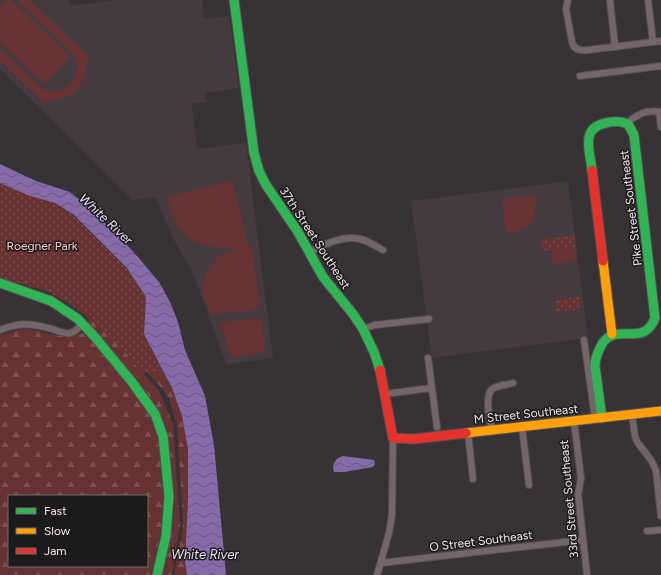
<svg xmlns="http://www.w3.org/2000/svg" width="661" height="575" viewBox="0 0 661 575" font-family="Figtree,sans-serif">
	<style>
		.built { fill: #453a40 }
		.grass { fill: #673232 }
		.forest { fill: url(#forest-firs); fill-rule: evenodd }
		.park { fill: url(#park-dots) }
		.water { fill: url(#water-waves) }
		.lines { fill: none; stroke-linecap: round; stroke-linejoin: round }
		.street-casing { stroke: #535052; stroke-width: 8 }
		.fast-casing { stroke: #535052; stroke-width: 11 }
		.slow-casing { stroke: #535052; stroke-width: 11 }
		.jam-casing { stroke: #535052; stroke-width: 11 }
		.street { stroke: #746569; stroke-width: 6 }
		.fast { stroke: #30b455; stroke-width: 9 }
		.slow { stroke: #ff9f0a; stroke-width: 9 }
		.jam { stroke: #e5322d; stroke-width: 9 }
		.labels { text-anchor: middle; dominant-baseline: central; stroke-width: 3; stroke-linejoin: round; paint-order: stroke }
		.street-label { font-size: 12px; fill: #ede8eb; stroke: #1d1a1c }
		.park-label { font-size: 12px; fill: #facac7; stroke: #1d1a1c }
		.water-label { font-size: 13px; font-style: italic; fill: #e6def1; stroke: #1d1a1c }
	</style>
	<defs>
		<pattern id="forest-firs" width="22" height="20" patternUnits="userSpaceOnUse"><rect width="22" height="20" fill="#673232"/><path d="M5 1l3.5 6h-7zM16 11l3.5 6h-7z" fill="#7d5050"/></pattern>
		<pattern id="park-dots" width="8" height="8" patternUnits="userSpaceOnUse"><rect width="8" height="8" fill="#673232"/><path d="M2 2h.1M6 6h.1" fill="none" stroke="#7d5050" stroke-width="1.8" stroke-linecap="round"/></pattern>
		<pattern id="water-waves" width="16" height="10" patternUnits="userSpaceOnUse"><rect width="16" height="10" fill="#876aa9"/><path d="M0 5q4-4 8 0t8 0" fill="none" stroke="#6a5a7c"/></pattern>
	</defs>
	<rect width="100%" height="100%" fill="#373235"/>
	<!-- built -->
	<g class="built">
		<polygon points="0,0 69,0 70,6 117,0 202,0 204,19 229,16 239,88 205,93 206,102 192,104 197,149 246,143 273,358 226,364 193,273 175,242 155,197 133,200 0,69"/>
		<polygon points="568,181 588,338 432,358 411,201"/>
	</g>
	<!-- grass -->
	<g class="grass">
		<polygon points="6,0 11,0 70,57 44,84 0,42 0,7"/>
		<path d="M17,0H29L88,56L87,66L86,68C85,82 76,95 62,98C55,100 50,98 45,104L0,61V49L44,90C68,97 85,75 73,54Z"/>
		<path d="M230,181L233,183L248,246H252L260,306L257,310L211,315C209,310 206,304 204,298C200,282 208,265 220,256C225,252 232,251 237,248C215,249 188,246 176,224C172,215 169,206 167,197Z"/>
		<path d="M534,195C539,219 531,230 506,233L502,200L504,198Z"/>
		<polygon points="575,247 577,261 553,264 552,250"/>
		<polygon points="258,318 261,320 265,352 231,357 220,323"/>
	</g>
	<!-- forest -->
	<g class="forest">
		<polygon points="90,319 115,339 142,373 158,389 173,424 180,526 172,575 162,575 173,523 174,503 169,442 166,427 150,398 134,376 88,322"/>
		<path d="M23,329C36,328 48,335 61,336C70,337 77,332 86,334L119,373L140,401L156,425L160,441L163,467L165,504L164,520L151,575H0V335ZM9,496H147V566H9Z"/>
		<path d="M144,334C162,371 186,407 188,450C189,477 188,505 187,532C186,547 185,561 187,575H174C177,557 182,539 183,521L177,425L169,399L164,391L143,367Z"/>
	</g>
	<!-- park -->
	<g class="park">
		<polygon points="0,183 30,196 55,203 73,214 127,268 146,297 144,334 162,371 142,373 115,339 70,304 47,291 0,278"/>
		<polygon points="574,235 575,247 544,251 542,247 540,240"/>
		<polygon points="580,297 581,309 556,312 555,300"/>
	</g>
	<!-- water -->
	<g class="water">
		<polygon points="0,164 36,181 70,192 85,204 118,235 138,257 159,282 170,302 178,322 185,350 205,396 214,445 226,575 187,575 185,561 188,500 188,449 182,416 172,388 144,334 146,297 127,268 73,214 55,203 30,196 0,183"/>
		<path d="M343,456L374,460L375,464L373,467L344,472H334C331,464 336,458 343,456Z"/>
	</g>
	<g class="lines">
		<!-- street casing -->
		<g class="street-casing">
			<g id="street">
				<path d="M568,0L566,9L572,42C574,50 581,51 588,50L661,41"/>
				<polyline points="610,0 615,47"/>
				<polyline points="648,0 653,42"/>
				<polyline points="580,76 661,66"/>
				<polyline points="659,112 661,127"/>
				<path d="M627,123C638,114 647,109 661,112"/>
				<path d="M310,252C325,244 343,235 360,239C368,241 376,246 383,250"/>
				<polyline points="363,329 375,325 429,319"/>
				<path d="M0,330C21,322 30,323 52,329C57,331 64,334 70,333C75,332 79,327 83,324"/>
				<polyline points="584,340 595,418"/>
				<polyline points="428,358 437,427"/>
				<polyline points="385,394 431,388"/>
				<polyline points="632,414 635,437 638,443 651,460 656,470 661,516"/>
				<polyline points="574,421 581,478 578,495 579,502 587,575"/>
				<polyline points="522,427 529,485"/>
				<path d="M492,430C490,420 483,393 494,388C500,385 507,385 513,383"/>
				<polyline points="468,432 473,479"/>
				<polyline points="647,531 661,530"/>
				<polyline points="381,563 583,540"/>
				<polyline points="377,575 389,533 392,515 393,438"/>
			</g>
		</g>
		<!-- fast casing -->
		<g class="fast-casing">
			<g id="fast">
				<polyline points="234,0 254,153 259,171 266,185 298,232 323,277 353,314 363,329 374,352 380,370"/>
				<path d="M592,170C590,151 580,128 606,123C613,121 621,121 628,124L634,135L655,318C643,350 613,318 600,348C597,354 595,359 595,366L602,418"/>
				<polyline points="0,283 51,301 78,319 94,336 132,382 155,414 163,436 169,496 166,536 157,575"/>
			</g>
		</g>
		<!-- slow casing -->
		<g class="slow-casing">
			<g id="slow">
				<polyline points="603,261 612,334"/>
				<polyline points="466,433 661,411"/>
			</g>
		</g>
		<!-- jam casing -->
		<g class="jam-casing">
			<g id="jam">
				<polyline points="592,170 603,261"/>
				<polyline points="380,370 393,438 414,439 466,433"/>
			</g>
		</g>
		<!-- street -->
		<use href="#street" class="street"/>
		<!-- fast -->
		<use href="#fast" class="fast"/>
		<!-- slow -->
		<use href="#slow" class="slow"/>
		<!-- jam -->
		<use href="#jam" class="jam"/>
	</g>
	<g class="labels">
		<!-- street labels -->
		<g class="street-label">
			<text transform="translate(631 208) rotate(-97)">Pike Street Southeast</text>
			<text transform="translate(315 238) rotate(57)">37th Street Southeast</text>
			<text transform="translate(526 414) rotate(-6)">M Street Southeast</text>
			<text transform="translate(569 499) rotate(-95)">33rd Street Southeast</text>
			<text transform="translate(481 541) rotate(-7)">O Street Southeast</text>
		</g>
		<!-- park labels -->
		<g class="park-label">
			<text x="42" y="246">Roegner Park</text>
		</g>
		<!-- water labels -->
		<g class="water-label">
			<text transform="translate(106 219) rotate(43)">White River</text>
			<text x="205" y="554">White River</text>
		</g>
	</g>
	<!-- legend -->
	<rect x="8" y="495" width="140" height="72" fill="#1d1a1c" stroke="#706c6f"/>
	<rect x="16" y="508" width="20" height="6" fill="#30b455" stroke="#706c6f"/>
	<text x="44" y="515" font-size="12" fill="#ede8eb">Fast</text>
	<rect x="16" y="528" width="20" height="6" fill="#ff9f0a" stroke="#706c6f"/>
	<text x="44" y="535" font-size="12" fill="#ede8eb">Slow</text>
	<rect x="16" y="548" width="20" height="6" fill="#e5322d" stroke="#706c6f"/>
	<text x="44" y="555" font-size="12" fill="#ede8eb">Jam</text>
</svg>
